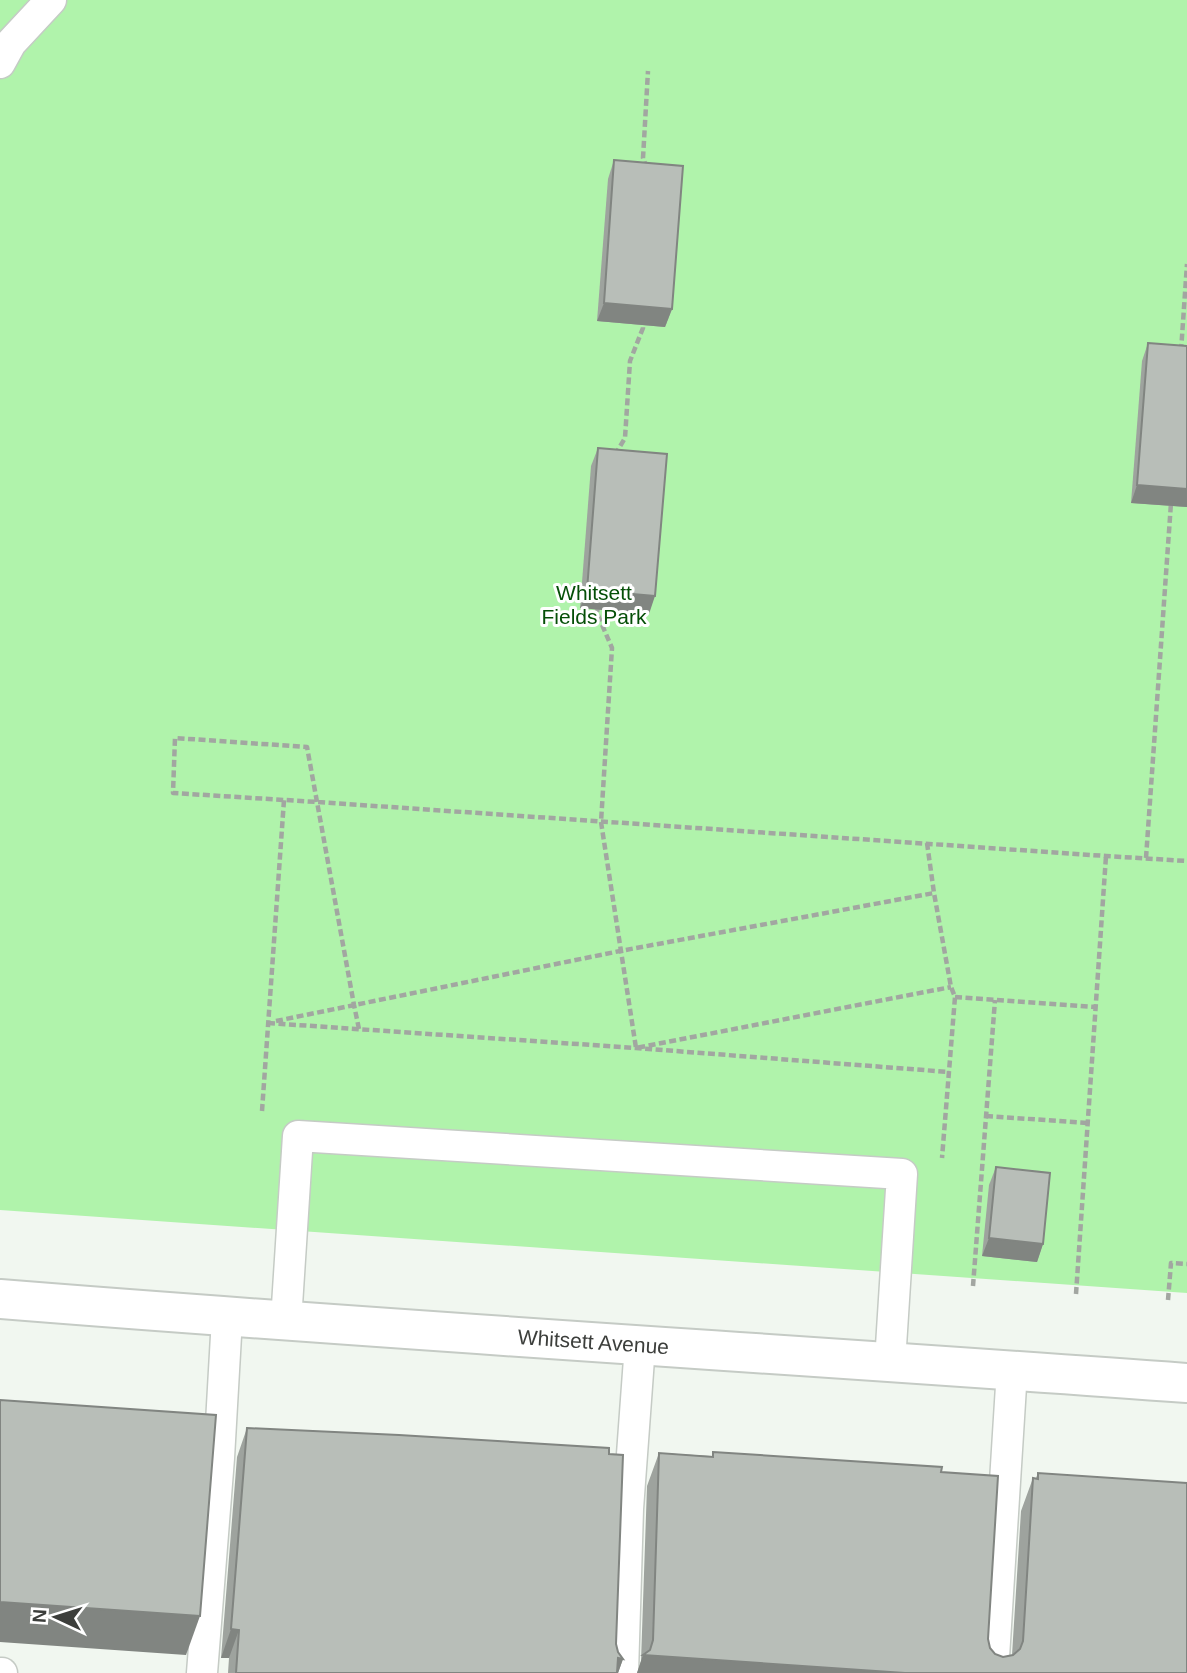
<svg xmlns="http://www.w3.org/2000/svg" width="1187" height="1673" viewBox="0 0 1187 1673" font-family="Helvetica,sans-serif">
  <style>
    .green { fill: #b0f3ab }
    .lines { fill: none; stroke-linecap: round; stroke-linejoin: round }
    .lane-casing { stroke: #c5cbc5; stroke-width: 33 }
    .secondary-casing { stroke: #c5cbc5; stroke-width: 42 }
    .path { stroke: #a2a6a1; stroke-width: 4.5; stroke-dasharray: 7 3.5; stroke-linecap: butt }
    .lane { stroke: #fff; stroke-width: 30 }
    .secondary { stroke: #fff; stroke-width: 38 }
    .wall { fill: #9ea39e }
    .shaded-wall { fill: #818581 }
    .building { fill: #b8beb8; stroke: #818581; stroke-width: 2 }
    .labels { text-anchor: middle; stroke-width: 6; stroke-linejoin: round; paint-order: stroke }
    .park-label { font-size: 21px; fill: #054f07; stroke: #fff }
    .street-label { font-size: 21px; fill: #3c3e3b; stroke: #fff }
  </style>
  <rect width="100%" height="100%" fill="#f1f7f0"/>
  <polygon class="green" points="0,0 1187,0 1187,1293 0,1210"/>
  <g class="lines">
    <defs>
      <g id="lane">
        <polyline points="0,63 11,43 51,0"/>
        <polyline points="286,1321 298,1136 902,1174 890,1362"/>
        <polyline points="0,1673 2,1673"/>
        <polyline points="202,1673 219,1458 227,1318"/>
        <polyline points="623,1673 628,1509 640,1345"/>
        <polyline points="993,1673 1012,1370"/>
      </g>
      <g id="secondary">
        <path id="s1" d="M 0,1299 C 395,1331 791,1354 1187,1383"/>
      </g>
    </defs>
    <use href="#lane" class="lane-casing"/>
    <use href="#secondary" class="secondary-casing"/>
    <g class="path">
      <polyline points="647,168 643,158 648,71"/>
      <polyline points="1181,351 1187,264"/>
      <polyline points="615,455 625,438 630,361 643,328 643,322"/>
      <polyline points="598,605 597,613 612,648 601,822 636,1048 951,987"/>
      <polyline points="927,843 934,893 951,987 955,997 942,1158"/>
      <polyline points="1146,858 1171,503"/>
      <polyline points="955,997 1096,1007"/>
      <polyline points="276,1021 620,951 934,893"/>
      <polyline points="268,1023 636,1048 949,1072"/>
      <polyline points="359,1029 354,1005 307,747 175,738 173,793 317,802 1106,856 1187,861"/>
      <polyline points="262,1111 284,800"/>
      <polyline points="986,1116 1088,1123"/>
      <polyline points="973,1286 995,1000"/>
      <polyline points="1076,1294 1106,856"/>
      <polyline points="1168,1300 1171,1263 1187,1264"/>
    </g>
    <use href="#lane" class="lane"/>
    <use href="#secondary" class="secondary"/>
  </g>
  <g class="wall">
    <polygon points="614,160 672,309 665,327 597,321 608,179"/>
    <polygon points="1148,343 1187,507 1131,503 1142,361"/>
    <polygon points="598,448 649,614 580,608 591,466"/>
    <polygon points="996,1167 1043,1244 1037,1262 982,1256 989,1185"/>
    <polygon points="247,1428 609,1454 616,1644 618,1652 623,1659 618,1673 228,1673 229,1658 221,1658 237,1457"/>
    <polygon points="713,1452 941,1472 990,1648 995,1654 1003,1657 1012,1655 1021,1511 1033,1478 1036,1478 1038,1473 1187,1673 637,1673 641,1661 647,1486 659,1453 712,1456"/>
  </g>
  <g class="shaded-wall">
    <polygon points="604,303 672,309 665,327 597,321"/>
    <polygon points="1137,485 1187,489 1187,507 1131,503"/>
    <polygon points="587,590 655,596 649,614 580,608"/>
    <polygon points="989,1238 1043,1244 1037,1262 982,1256"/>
    <polygon points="0,1602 200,1616 186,1655 0,1642"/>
    <polygon points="231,1629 239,1630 229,1658 221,1658"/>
    <polygon points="643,1655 905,1673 637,1673"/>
    <polygon points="618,1658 623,1659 618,1673 613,1673"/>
  </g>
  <g class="building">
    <polygon points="614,160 683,166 672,309 604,303"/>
    <polygon points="1148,343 1187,346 1187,489 1137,485"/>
    <polygon points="598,448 667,454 655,596 587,590"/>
    <polygon points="996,1167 1050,1173 1043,1244 989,1238"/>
    <polygon points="0,1400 216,1415 200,1616 0,1602"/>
    <polygon points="247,1428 399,1435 609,1448 609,1454 623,1455 616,1644 618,1652 623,1659 618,1658 617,1673 236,1673 239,1630 231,1629"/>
    <polygon points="713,1452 942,1467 941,1472 998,1476 988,1639 990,1648 995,1654 1003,1657 1013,1655 1020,1649 1023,1641 1033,1478 1038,1479 1038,1473 1187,1483 1187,1673 905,1673 643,1655 650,1650 653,1640 659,1453 713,1457"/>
  </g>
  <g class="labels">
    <g class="park-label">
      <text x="594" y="600">Whitsett<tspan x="594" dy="24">Fields Park</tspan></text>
    </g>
    <g class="street-label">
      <text dy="7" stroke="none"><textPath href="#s1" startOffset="595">Whitsett Avenue</textPath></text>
    </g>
  </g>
  <g transform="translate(56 1617) rotate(274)" stroke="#ffffff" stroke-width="5" paint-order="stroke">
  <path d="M0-5L12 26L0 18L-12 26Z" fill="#3c3e3b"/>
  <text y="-10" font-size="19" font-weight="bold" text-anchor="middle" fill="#3c3e3b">N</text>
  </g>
</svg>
